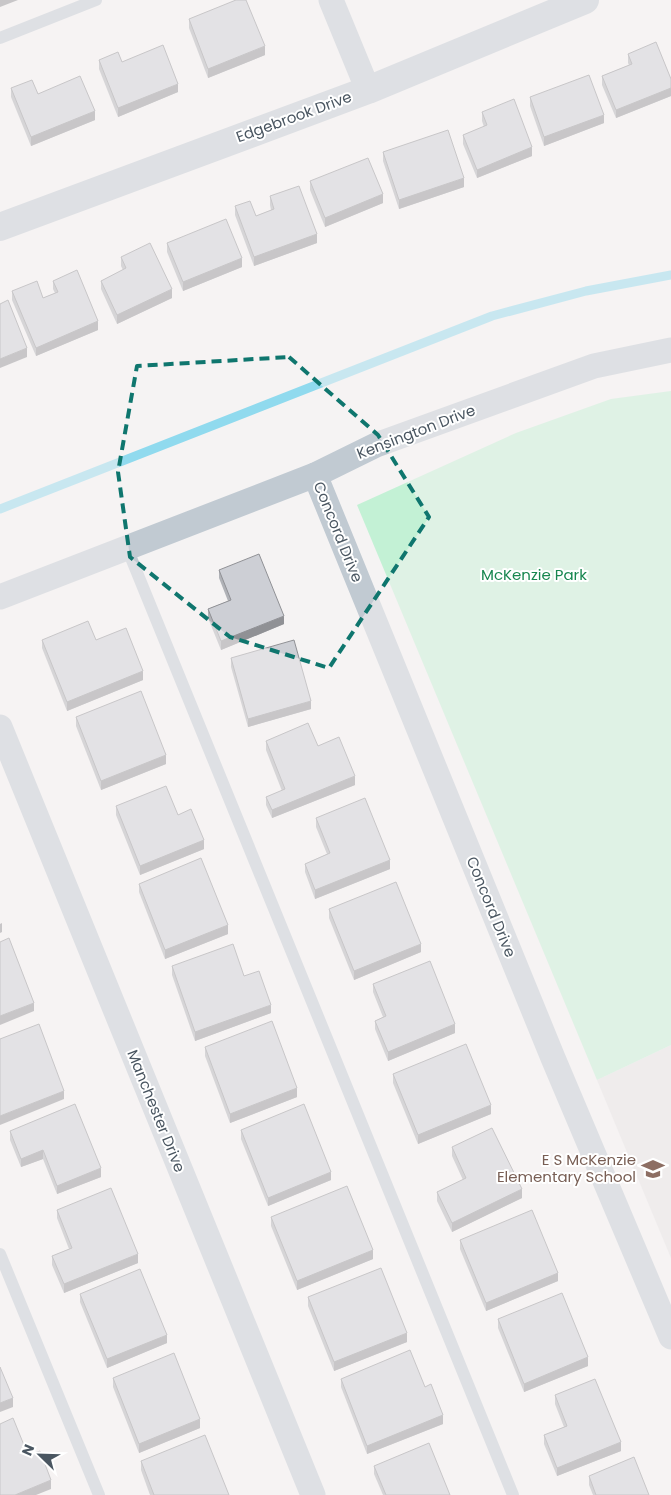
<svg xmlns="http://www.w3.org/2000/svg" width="671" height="1495" viewBox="0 0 671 1495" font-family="Poppins,sans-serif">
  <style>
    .education { fill: #e6e4e5 }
    .green { fill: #c3f1d5 }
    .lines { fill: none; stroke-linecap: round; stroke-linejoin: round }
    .stream { stroke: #90daee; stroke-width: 9 }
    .service { stroke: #c1cad2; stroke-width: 12 }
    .minor { stroke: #c1cad2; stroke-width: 25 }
    .tertiary { stroke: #c1cad2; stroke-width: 28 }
    .wall { fill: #b0b2b7 }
    .shaded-wall { fill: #909195 }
    .building { fill: #cdcfd5; stroke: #909195 }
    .marked { fill: none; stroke: #0f766e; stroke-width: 4; stroke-dasharray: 10 6; stroke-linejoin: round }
    .labels { text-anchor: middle; stroke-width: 4; stroke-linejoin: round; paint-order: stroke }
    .street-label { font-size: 15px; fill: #4a5661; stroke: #fff }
    .park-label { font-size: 15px; fill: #17864f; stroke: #fff }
    .education-label { font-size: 15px; fill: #785e54; stroke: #fff; text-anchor: end }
  </style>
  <rect width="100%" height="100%" fill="#f5f3f3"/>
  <polygon class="education" points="671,1045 671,1258 597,1080"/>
  <polygon class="green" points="671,391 671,1045 597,1080 357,505 516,433 611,399"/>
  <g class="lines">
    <polyline class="stream" points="0,509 492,316 586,291 671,275"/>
    <g class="service">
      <polyline points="0,38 96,0"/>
      <polyline points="127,548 513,1495"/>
      <polyline points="0,1254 99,1495"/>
    </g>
    <g class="minor">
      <polyline points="331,0 368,90"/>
      <polyline points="315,475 553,1058 671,1337"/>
      <polyline points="0,597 315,475 376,445 594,366 671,350"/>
      <polyline points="0,727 313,1495"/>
    </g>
    <polyline class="tertiary" points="0,227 368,90 585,0"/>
  </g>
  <g class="wall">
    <polygon points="189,19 265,55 208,78 189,28"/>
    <polygon points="628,54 671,79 671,96 616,118 602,85 602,76 629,65 628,63"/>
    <polygon points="99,60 122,62 178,92 118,117 99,69"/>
    <polygon points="11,88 38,94 95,120 31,146 11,97"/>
    <polygon points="530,97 604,123 544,146 530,106"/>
    <polygon points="482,112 532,156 477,178 463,144 463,135 484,127 482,121"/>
    <polygon points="383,152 464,187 399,209 383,161"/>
    <polygon points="310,181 383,203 325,227 310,190"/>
    <polygon points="270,196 317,243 254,266 235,215 235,206 256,216 271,210 270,205"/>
    <polygon points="167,243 242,267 183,291 167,252"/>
    <polygon points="121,257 172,298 117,324 101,289 101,281 123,270 121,266"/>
    <polygon points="53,281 98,330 36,356 12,300 12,291 43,298 55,293 53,289"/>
    <polygon points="219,570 284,624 221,650 208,618 208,609 228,601 219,578"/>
    <polygon points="42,640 96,640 143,680 67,711 42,648"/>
    <polygon points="231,658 311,709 248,727 231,667"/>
    <polygon points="76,717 166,764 101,790 76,726"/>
    <polygon points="266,741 318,746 355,785 272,818 266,805 266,797 282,791 266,750"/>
    <polygon points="116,806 178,815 204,849 140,875 116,815"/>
    <polygon points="316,818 390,869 315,899 305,872 305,864 327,854 316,827"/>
    <polygon points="139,884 228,934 165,959 139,892"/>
    <polygon points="329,909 421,952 354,980 329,918"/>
    <polygon points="172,966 244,976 271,1013 195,1041 172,975"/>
    <polygon points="373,984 455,1033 388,1061 375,1029 375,1021 383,1017 373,992"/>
    <polygon points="205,1047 297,1097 230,1123 205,1056"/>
    <polygon points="393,1074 491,1114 418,1144 393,1083"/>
    <polygon points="241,1130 331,1180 268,1206 241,1139"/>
    <polygon points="10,1131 101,1177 57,1194 43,1159 21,1167 10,1140"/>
    <polygon points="452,1147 522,1198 452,1232 437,1201 437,1192 463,1180 452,1156"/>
    <polygon points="57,1210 138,1263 64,1293 52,1265 52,1256 69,1249 57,1218"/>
    <polygon points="271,1217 373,1259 297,1290 271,1226"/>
    <polygon points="460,1240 558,1281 486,1311 460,1249"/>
    <polygon points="80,1294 167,1343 107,1368 80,1302"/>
    <polygon points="308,1297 407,1342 334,1371 308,1306"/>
    <polygon points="498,1319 588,1366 524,1392 498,1328"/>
    <polygon points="113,1378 200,1428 139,1453 113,1387"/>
    <polygon points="341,1379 425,1387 443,1424 367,1454 341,1387"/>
    <polygon points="555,1395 621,1451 557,1476 544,1444 544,1435 564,1427 555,1404"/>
    <polygon points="141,1461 229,1495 150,1495 141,1470"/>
    <polygon points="374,1466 450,1495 383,1495 374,1474"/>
    <polygon points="589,1476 649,1495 593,1495 589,1485"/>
  </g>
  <g class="shaded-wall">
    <polygon points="0,0 18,0 0,7"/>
    <polygon points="265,46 265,55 208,78 208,69"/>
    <polygon points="178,84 178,92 118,117 118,108"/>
    <polygon points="671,88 671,96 616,118 616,110"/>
    <polygon points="95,111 95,120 31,146 31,137"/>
    <polygon points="604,115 604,123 544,146 544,137"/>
    <polygon points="532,147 532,156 477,178 477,170"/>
    <polygon points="464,178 464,187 399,209 399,200"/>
    <polygon points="383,194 383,203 325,227 325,218"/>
    <polygon points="317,234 317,243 254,266 254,257"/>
    <polygon points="242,258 242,267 183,291 183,282"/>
    <polygon points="172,289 172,298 117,324 117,315"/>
    <polygon points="98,321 98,330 36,356 36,348"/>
    <polygon points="27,348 27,357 0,368 0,359"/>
    <polygon points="284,616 284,624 221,650 221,641"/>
    <polygon points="143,671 143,680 67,711 67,702"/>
    <polygon points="311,701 311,709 248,727 248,719"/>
    <polygon points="166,755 166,764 101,790 101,781"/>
    <polygon points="355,776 355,785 272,818 272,810"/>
    <polygon points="204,840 204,849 140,875 140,866"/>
    <polygon points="390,860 390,869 315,899 315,890"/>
    <polygon points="2,923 2,932 0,933 0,924"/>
    <polygon points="228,925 228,934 165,959 165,950"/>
    <polygon points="421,944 421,952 354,980 354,971"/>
    <polygon points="34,1003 34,1011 0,1025 0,1016"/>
    <polygon points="271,1005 271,1013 195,1041 195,1032"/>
    <polygon points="455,1024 455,1033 388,1061 388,1052"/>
    <polygon points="297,1088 297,1097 230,1123 230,1114"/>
    <polygon points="64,1091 64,1099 0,1125 0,1116"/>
    <polygon points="491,1105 491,1114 418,1144 418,1135"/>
    <polygon points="43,1150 43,1159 21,1167 21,1159"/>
    <polygon points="101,1168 101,1177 57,1194 57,1186"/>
    <polygon points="331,1172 331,1180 268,1206 268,1198"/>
    <polygon points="522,1189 522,1198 452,1232 452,1223"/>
    <polygon points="373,1250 373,1259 297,1290 297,1281"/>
    <polygon points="138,1254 138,1263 64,1293 64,1284"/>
    <polygon points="558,1273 558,1281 486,1311 486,1303"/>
    <polygon points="407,1333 407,1342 334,1371 334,1362"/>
    <polygon points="167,1335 167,1343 107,1368 107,1359"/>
    <polygon points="588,1357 588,1366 524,1392 524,1384"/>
    <polygon points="13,1398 13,1407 0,1412 0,1403"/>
    <polygon points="443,1415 443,1424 367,1454 367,1446"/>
    <polygon points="200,1419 200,1428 139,1453 139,1444"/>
    <polygon points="621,1442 621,1451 557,1476 557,1468"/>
    <polygon points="51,1480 51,1489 36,1495 15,1495"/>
  </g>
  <g class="building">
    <polygon points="236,0 246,0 265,46 208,69 189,19"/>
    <polygon points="656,42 671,79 671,88 616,110 602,76 632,64 628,54"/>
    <polygon points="163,45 178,84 118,108 99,60 118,52 122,62"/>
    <polygon points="589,75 604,115 544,137 530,97"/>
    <polygon points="80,76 95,111 31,137 11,88 32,80 38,94"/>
    <polygon points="514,99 532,147 477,170 463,135 487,125 482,112"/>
    <polygon points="448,130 464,178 399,200 383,152"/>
    <polygon points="368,158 383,194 325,218 310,181"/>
    <polygon points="299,186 317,234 254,257 235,206 250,201 256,216 274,209 270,196"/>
    <polygon points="226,219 242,258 183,282 167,243"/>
    <polygon points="150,243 172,289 117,315 101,281 126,268 121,257"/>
    <polygon points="77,270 98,321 36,348 12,291 37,281 43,298 58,292 53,281"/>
    <polygon points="8,300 27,348 0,359 0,304"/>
    <polygon points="259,554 284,616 221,641 208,609 231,600 219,570"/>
    <polygon points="88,621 96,640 126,628 143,671 67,702 42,640"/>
    <polygon points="294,640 311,701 248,719 231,658"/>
    <polygon points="141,691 166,755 101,781 76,717"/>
    <polygon points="308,723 318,746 339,737 355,776 272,810 266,797 285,789 266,741"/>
    <polygon points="166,786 178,815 191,809 204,840 140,866 116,806"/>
    <polygon points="365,798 390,860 315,890 305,864 330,853 316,818"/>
    <polygon points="201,858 228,925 165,950 139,884"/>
    <polygon points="396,882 421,944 354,971 329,909"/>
    <polygon points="9,938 34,1003 0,1016 0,942"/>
    <polygon points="233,944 244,976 259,971 271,1005 195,1032 172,966"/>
    <polygon points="430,961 455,1024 388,1052 375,1021 386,1016 373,984"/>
    <polygon points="272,1021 297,1088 230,1114 205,1047"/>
    <polygon points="39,1024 64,1091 0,1116 0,1039"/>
    <polygon points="466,1044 491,1105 418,1135 393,1074"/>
    <polygon points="75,1104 101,1168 57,1186 43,1150 21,1159 10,1131"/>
    <polygon points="304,1104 331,1172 268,1198 241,1130"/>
    <polygon points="492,1128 522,1189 452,1223 437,1192 466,1178 452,1147"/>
    <polygon points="347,1186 373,1250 297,1281 271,1217"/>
    <polygon points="111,1188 138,1254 64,1284 52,1256 72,1248 57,1210"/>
    <polygon points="532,1210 558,1273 486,1303 460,1240"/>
    <polygon points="381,1268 407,1333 334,1362 308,1297"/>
    <polygon points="140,1269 167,1335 107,1359 80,1294"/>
    <polygon points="562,1293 588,1357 524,1384 498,1319"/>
    <polygon points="410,1350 425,1387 431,1384 443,1415 367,1446 341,1379"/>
    <polygon points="174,1353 200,1419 139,1444 113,1378"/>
    <polygon points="0,1367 13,1398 0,1403"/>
    <polygon points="595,1379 621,1442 557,1468 544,1435 567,1426 555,1395"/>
    <polygon points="13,1418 28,1455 40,1451 51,1480 15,1495 0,1495 0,1424"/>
    <polygon points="205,1435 229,1495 154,1495 141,1461"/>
    <polygon points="429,1443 450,1495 386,1495 374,1466"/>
    <polygon points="634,1457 649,1495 596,1495 589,1476"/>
  </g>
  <path d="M0 0H671V1495H0ZM 289,357 L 378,435 L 429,517 L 329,668 L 230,637 L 130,557 L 118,472 L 137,366 Z" fill="#f5f3f3" fill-opacity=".55" fill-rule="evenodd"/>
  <path class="marked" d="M 289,357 L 378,435 L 429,517 L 329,668 L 230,637 L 130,557 L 118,472 L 137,366 Z"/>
  <defs>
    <symbol id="school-bare" viewBox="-9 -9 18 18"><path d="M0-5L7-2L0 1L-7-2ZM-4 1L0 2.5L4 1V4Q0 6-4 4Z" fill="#8d6e63" stroke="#fff" stroke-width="2.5" paint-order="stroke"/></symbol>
  </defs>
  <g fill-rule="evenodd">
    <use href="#school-bare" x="637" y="1153" width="32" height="32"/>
  </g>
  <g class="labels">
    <g class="street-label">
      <text transform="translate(294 117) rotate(-20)" y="5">Edgebrook Drive</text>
      <text transform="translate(416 432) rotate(-21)" y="5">Kensington Drive</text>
      <text transform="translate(338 532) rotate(68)" y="5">Concord Drive</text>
      <text transform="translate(491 907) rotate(68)" y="5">Concord Drive</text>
      <text transform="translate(156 1111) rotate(68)" y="5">Manchester Drive</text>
    </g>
    <g class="park-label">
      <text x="534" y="580">McKenzie Park</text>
    </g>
    <g class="education-label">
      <text x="636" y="1165">E S McKenzie<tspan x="636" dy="17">Elementary School</tspan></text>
    </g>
  </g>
  <g transform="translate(40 1455) rotate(293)" stroke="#ffffff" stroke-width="4" paint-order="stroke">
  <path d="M0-4L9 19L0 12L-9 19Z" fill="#4a5661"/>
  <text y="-8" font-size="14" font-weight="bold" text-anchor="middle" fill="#4a5661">N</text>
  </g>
</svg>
